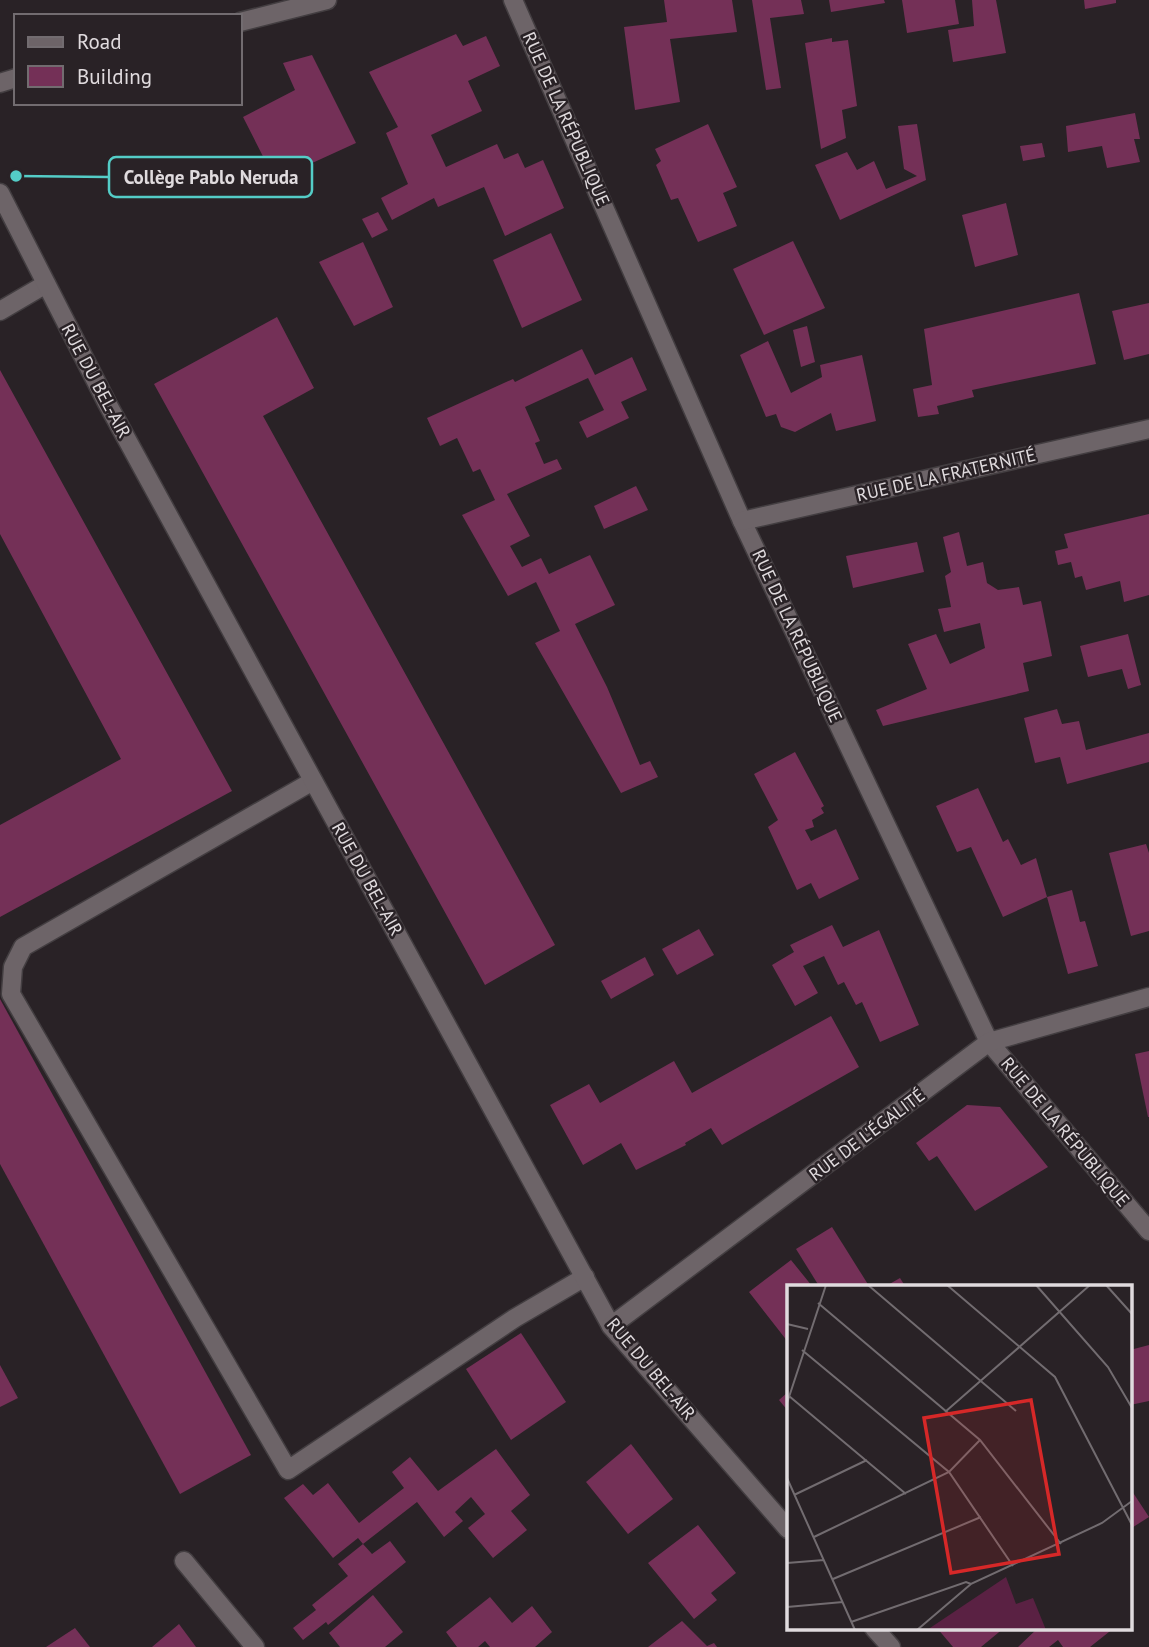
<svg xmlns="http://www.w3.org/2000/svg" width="1149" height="1647" viewBox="0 0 1149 1647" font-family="'PT Sans',sans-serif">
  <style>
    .building { fill: #743057 }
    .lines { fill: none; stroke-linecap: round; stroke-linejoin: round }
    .service-casing { stroke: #433e41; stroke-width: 21 }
    .minor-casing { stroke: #433e41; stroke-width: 21 }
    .tertiary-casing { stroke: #433e41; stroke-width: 21 }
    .service { stroke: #6d6468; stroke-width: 18 }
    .minor { stroke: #6d6468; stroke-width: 18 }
    .tertiary { stroke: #6d6468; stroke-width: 18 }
    .labels { text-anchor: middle; stroke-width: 5; stroke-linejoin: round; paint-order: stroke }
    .street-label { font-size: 18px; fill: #e0dbde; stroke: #292226 }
    .inset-road { fill: none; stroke: #726c70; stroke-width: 2 }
    .view { fill: #d62828; fill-opacity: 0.15; stroke: #d62828; stroke-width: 3.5 }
    .inset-edge { fill: none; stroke: #e0dbde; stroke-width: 3.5 }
    .leader { fill: none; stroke: #54cdc7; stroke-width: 2.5 }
    .callout-dot { fill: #54cdc7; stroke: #292226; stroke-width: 2.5 }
    .callout { fill: #292226; stroke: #54cdc7; stroke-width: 2.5 }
    .callout-label { font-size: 19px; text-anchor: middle; font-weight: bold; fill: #e0dbde }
  </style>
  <rect width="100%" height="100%" fill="#292226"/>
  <g class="building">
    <polygon points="664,0 732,0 737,32 670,39 680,102 635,110 624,27 667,22"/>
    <polygon points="752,0 801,0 804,14 770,18 781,88 766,90"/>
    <polygon points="829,0 884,0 885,3 831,12"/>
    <polygon points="902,0 955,0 959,24 907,33"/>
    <polygon points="972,0 996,0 1006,53 953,62 948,30 974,26"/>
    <polygon points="1084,0 1116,0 1116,3 1085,9"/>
    <polygon points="456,34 463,46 486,36 500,66 468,81 482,111 431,135 446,167 497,144 504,159 518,153 525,168 543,160 564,208 505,236 484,187 438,207 434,198 392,220 381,198 408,184 386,133 398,127 369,72"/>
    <polygon points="832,38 832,42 848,40 857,106 842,110 846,138 821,149 805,43"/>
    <polygon points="312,55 356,143 275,180 243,117 295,90 283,63"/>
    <polygon points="1135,113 1140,139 1134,139 1140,162 1107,168 1102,146 1068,152 1066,126"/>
    <polygon points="708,124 737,187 723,193 737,226 698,242 678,198 671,200 656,165 661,161 655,149"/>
    <polygon points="917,124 926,180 840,220 815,165 847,152 857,170 874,161 886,189 917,176 904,169 898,126"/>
    <polygon points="1042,143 1045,157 1023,161 1020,146"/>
    <polygon points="1006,203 1018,255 975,267 962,215"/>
    <polygon points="378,212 388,230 372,238 362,219"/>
    <polygon points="551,233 582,300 522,328 493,260"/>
    <polygon points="793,241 825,308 764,335 733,269"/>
    <polygon points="363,242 393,307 354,326 319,262"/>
    <polygon points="1079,293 1096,364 972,390 974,397 937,406 939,414 918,417 913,389 932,385 924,329"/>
    <polygon points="1149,303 1149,354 1124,360 1112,311"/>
    <polygon points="277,317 314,388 263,416 555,945 485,985 154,384"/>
    <polygon points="807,326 815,362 801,367 793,330"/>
    <polygon points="768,341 791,393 822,377 820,365 862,355 876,421 836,431 831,413 795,432 781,427 776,414 766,417 740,355"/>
    <polygon points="582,349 595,375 632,357 647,390 621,402 629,418 587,438 579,422 604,410 588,378 525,407 540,441 535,443 544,464 557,459 562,469 507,494 530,536 510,546 522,567 541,558 549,574 590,555 615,605 575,624 607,687 640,765 650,761 658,777 621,793 535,643 560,631 536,582 508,596 462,515 495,500 480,469 473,472 457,438 440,446 427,418 513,379 515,382"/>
    <polygon points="0,370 232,791 0,917 0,825 121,759 0,534"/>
    <polygon points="636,486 648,510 604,529 594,506"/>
    <polygon points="1149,514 1149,595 1124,602 1120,581 1086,590 1082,576 1075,578 1071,562 1058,565 1055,551 1068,548 1064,534"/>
    <polygon points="959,532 967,566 983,562 987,583 998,590 1019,587 1023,605 1041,601 1052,656 1023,663 1029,691 883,726 876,710 927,689 908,644 936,634 950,664 985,648 980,623 944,632 938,609 951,607 945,576 951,572 943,537"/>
    <polygon points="917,542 924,572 853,588 846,556"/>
    <polygon points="1128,634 1141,685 1128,689 1122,669 1088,677 1080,646"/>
    <polygon points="1057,709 1062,724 1079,721 1086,750 1149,733 1149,762 1067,784 1060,757 1035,763 1024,718"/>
    <polygon points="795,752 824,806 821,808 824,813 812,820 814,827 805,830 811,841 836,829 859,879 819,899 811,883 797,890 768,827 778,820 754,774"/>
    <polygon points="978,788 1003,842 1008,839 1021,865 1036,858 1047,897 1003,917 971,847 957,852 936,806"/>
    <polygon points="1146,844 1149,853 1149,931 1131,936 1109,853"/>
    <polygon points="1072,890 1080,922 1085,921 1098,966 1068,974 1047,897"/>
    <polygon points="832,925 843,947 879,930 919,1025 880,1042 862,1002 856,1005 844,982 838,985 824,956 803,966 818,993 795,1006 772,965 794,952 790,945"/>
    <polygon points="699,929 714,955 677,975 662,949"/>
    <polygon points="645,957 654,975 611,999 601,981"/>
    <polygon points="0,999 251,1455 180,1494 0,1164"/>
    <polygon points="831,1016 859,1067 722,1145 711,1128 685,1143 686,1145 636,1170 621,1143 583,1165 550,1105 589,1084 600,1103 674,1061 692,1093"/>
    <polygon points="1149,1051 1149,1117 1148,1117 1135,1054"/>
    <polygon points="967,1105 1000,1107 1048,1167 975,1211 937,1156 929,1161 916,1143"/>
    <polygon points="832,1227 869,1286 819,1286 796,1249"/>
    <polygon points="791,1260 812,1286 788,1287 788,1342 749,1292"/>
    <polygon points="900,1278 905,1286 886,1286"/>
    <polygon points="521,1333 566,1402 511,1440 466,1369"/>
    <polygon points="1149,1345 1149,1401 1130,1405 1130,1350"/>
    <polygon points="0,1365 18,1398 0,1407"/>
    <polygon points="788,1392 788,1411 779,1400"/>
    <polygon points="631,1444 673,1499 628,1534 586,1482"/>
    <polygon points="496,1449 530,1495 511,1511 527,1530 493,1558 468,1528 485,1514 471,1497 455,1512 463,1521 444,1537 417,1502 363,1544 358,1538 333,1558 284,1498 303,1484 313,1495 328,1483 359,1523 404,1488 392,1472 410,1457 438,1491"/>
    <polygon points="1130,1488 1149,1517 1130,1529"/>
    <polygon points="698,1525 736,1573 711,1593 717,1600 694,1619 648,1563"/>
    <polygon points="390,1541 406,1562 328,1625 326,1622 303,1640 293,1628 316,1610 312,1605 348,1576 338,1564 363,1544 372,1554"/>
    <polygon points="373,1595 403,1632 385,1647 340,1647 329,1633"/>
    <polygon points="490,1597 512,1623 532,1606 552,1632 535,1647 490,1647 485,1641 478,1647 457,1647 446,1632"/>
    <polygon points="682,1621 707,1646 714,1643 717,1647 648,1647"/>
    <polygon points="179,1624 196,1647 152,1647"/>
    <polygon points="75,1628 90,1647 46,1647"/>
    <polygon points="937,1628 1004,1628 981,1647 953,1647"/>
    <polygon points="1038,1628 1114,1628 1090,1647 1063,1647 1058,1640 1049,1647 1018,1647"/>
  </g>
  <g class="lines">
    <defs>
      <g id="service">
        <polyline points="0,311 46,284"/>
        <polyline points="313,781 23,947 13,967 11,994 288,1470 515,1318 585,1277"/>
      </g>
      <g id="minor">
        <polyline points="513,0 742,521 989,1042 1149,1231"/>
        <polyline points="0,193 107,403 611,1326 788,1529"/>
        <polyline points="742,521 1149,429"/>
        <polyline points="611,1326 989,1042 1149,997"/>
        <polyline points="184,1561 255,1647"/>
        <polyline points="874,1628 891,1647"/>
      </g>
      <g id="tertiary">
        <polyline points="240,22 327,0"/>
        <polyline points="0,83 16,78"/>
      </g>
    </defs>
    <use href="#service" class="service-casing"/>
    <use href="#minor" class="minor-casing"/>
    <use href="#tertiary" class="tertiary-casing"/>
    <use href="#service" class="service"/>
    <use href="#minor" class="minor"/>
    <use href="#tertiary" class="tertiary"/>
  </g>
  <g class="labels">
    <g class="street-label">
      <text transform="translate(566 119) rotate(66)" y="6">RUE DE LA RÉPUBLIQUE</text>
      <text transform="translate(96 381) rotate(62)" y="6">RUE DU BEL-AIR</text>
      <text transform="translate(946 475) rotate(-13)" y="6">RUE DE LA FRATERNITÉ</text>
      <text transform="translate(797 636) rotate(65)" y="6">RUE DE LA RÉPUBLIQUE</text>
      <text transform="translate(367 879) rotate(61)" y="6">RUE DU BEL-AIR</text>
      <text transform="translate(1065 1132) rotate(50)" y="6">RUE DE LA RÉPUBLIQUE</text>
      <text transform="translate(867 1135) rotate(-37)" y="6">RUE DE L'ÉGALITÉ</text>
      <text transform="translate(651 1369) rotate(50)" y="6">RUE DU BEL-AIR</text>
    </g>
  </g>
  <g transform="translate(787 1285)">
    <rect width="345" height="345" fill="#292226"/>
    <path d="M 219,292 L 229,319 L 246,313 L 259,345 L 140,345 Z" fill="#5a2143"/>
    <path class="inset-road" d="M 81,0 L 229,126M 160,0 L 268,92 L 345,240M 249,0 L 321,82 L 345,123M 319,0 L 345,29M 31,18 L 193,155 L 274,259M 0,39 L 21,44M 15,65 L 162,187 L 226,281M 2,111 L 119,209M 0,118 L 39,0M 158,127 L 303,0M 0,193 L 68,345M 7,210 L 80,175M 27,252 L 162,187 L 193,155M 0,278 L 37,275M 46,294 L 194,232M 0,322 L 56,317M 64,337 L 179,297 L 184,299 L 315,238 L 345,216M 130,345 L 184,299"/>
    <path class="view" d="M 244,115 L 272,269 L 164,288 L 137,133 Z"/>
    <rect width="345" height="345" class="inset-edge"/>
  </g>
  <path class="leader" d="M16 176L109 177"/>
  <circle class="callout-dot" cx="16" cy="176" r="7"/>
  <rect class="callout" x="109" y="157" width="203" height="40" rx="7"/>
  <g class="callout-label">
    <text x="211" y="184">Collège Pablo Neruda</text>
  </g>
  <rect x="14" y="14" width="228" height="91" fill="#292226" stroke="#726c70" stroke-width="2"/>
  <rect x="28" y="37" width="35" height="10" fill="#6d6468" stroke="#726c70" stroke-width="2"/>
  <text x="77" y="49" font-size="21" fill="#e0dbde">Road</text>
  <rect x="28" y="66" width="35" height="21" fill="#743057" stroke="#726c70" stroke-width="2"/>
  <text x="77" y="84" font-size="21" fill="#e0dbde">Building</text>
</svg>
